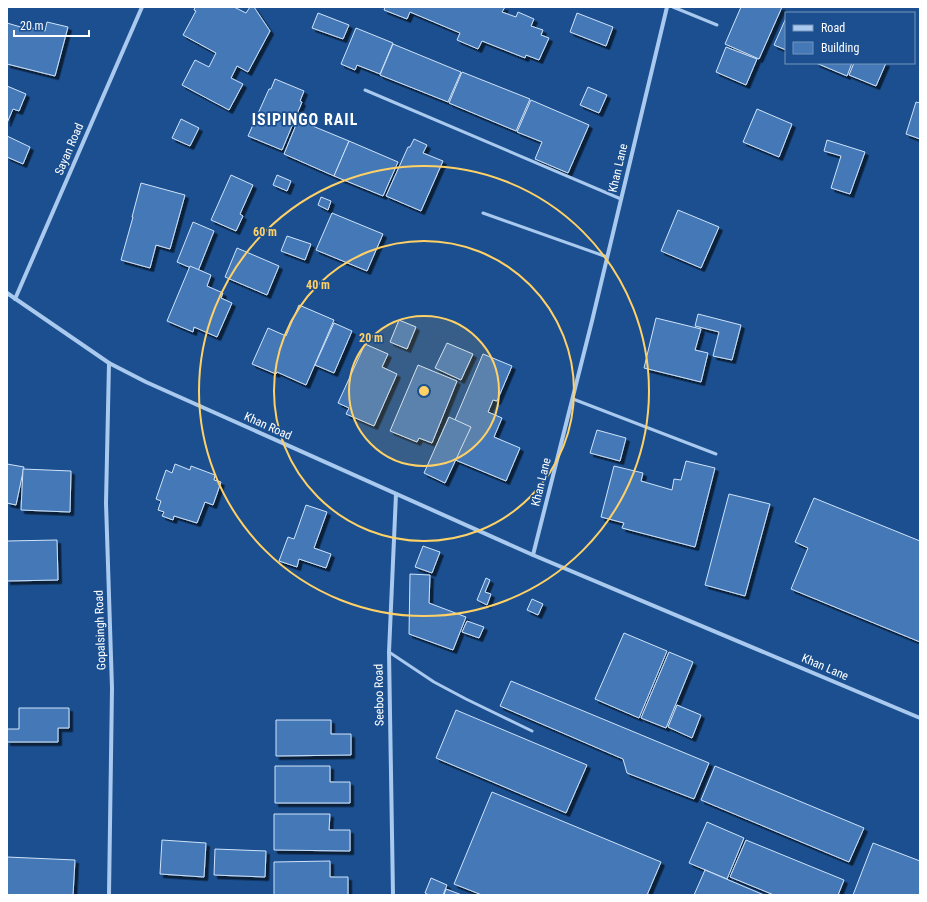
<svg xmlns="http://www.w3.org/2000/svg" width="927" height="902" viewBox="0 0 927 902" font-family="'Roboto Condensed',sans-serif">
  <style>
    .building { fill: #4478b7; stroke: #cfe3fa; filter: url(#shadow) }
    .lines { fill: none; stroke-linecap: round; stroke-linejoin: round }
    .service { stroke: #a9c9ee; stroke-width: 3 }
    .minor { stroke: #a9c9ee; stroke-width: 4 }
    .ring { fill: none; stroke: #ffd166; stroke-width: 2 }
    .labels { text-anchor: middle; stroke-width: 3.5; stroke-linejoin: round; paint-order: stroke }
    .street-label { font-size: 12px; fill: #fff; stroke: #1b4f8f }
    .district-label { font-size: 16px; font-weight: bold; letter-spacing: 1px; fill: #fff; stroke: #1b4f8f }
    .centre { fill: #ffd166; stroke: #1b4f8f; stroke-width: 2 }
    .ring-label { font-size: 12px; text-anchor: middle; font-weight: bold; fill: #ffd166; stroke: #1b4f8f; stroke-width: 3.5; stroke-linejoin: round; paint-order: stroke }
  </style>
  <defs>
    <filter id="shadow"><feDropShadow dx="3.5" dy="3.5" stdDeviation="0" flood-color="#0009"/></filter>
  </defs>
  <rect width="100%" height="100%" fill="#1b4f8f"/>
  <g class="building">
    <polygon points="195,7 234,7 246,13 250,7 254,7 270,31 248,72 237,66 231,78 243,84 229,110 182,85 195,60 209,67 216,53 183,35 196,11 194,10"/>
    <polygon points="385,7 505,7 502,12 516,17 518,12 534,19 531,26 543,30 541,35 549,38 539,60 526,55 525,58 482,41 478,49 457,40 460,33 410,12 407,19 384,10"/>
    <polygon points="741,7 782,7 759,59 725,44"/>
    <polygon points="318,13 349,25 343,39 312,28"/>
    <polygon points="577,13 613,27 606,46 570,32"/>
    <polygon points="786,18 786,50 774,45"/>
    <polygon points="47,22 68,27 55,76 7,64 7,23 24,28 24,26 45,31"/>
    <polygon points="356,28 393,43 380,74 357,65 355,70 341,64"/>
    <polygon points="393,44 461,72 448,102 380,75"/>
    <polygon points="726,47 757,59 746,85 716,72"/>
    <polygon points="816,63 852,63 847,76"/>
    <polygon points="854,63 886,63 876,86 849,75"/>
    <polygon points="462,72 530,99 516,131 449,103"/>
    <polygon points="275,79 304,91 300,101 302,102 282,150 248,136 269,89 271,89"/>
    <polygon points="7,86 26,94 19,111 13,109 7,123"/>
    <polygon points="588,87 607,95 599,113 580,105"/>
    <polygon points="531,100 589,125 568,173 535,159 542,142 517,132"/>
    <polygon points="916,102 920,103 920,139 906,134"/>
    <polygon points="757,109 792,124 779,157 743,142"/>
    <polygon points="181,119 199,128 190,146 172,138"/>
    <polygon points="298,120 349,141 334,176 284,154"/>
    <polygon points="7,136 30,147 23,164 7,157"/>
    <polygon points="414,139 427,145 423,153 443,161 421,211 386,196 408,147 410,147"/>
    <polygon points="827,140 865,152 850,194 831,188 841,156 824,151"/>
    <polygon points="349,141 398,162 383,196 334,176"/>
    <polygon points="231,175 253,185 240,214 243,216 236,231 211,220"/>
    <polygon points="277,175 291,181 287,191 273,185"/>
    <polygon points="141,183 185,195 170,249 156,245 150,268 121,260 133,217 132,217"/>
    <polygon points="321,197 331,201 328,210 318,205"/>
    <polygon points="678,210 719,227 701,268 661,251"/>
    <polygon points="332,213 383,234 367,271 316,250"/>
    <polygon points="193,222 214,231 198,271 177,262"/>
    <polygon points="287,236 311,244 305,260 281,251"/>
    <polygon points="237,248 279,266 267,295 225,277"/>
    <polygon points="190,266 211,275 207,286 223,293 221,298 232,303 217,337 194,327 193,332 167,321"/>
    <polygon points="299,305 334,320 306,385 277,372 276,374 252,364 268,328 286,336"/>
    <polygon points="698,314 741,325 732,360 713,356 719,332 695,326"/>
    <polygon points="656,318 701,329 695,350 708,353 701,382 644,368"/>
    <polygon points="399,320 416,327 407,349 390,342"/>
    <polygon points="334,323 352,331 334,373 315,365"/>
    <polygon points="447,343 473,354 461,380 435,368"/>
    <polygon points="365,344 388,354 382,367 397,374 374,426 346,414 349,408 338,403"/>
    <polygon points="483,354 512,366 497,401 493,400 488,412 502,418 494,437 520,448 506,481 453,459 455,453 443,448"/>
    <polygon points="418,365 457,381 432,443 419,438 417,442 390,431"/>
    <polygon points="449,417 471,427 445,483 424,473"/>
    <polygon points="597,430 626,438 620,461 590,453"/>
    <polygon points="686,461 715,468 695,547 622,528 624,523 601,517 614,466 643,473 641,481 672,490 674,479 681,480"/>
    <polygon points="7,464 24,467 16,505 7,503"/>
    <polygon points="175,464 190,470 191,466 215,475 214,480 221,482 213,505 205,502 197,523 174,516 173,520 162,516 164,512 158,510 161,501 156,499 166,470 172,473"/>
    <polygon points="23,469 71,471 70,512 21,510"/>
    <polygon points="729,494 770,504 745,596 705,585"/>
    <polygon points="814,498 920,541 920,642 791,589 808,548 795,542"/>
    <polygon points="306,505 327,512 314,548 331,554 326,568 299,559 297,567 279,561 288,537 294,539"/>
    <polygon points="57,540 58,580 7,581 7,541"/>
    <polygon points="423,546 440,552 432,573 415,567"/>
    <polygon points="410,574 430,575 429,603 466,617 453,650 409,634"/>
    <polygon points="486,578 490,580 485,592 491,594 487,605 477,600"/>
    <polygon points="532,599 543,604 538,615 527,610"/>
    <polygon points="467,621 484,627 479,638 462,632"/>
    <polygon points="624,633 667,651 639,718 595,699"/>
    <polygon points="669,652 693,662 666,728 641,718"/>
    <polygon points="511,681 709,763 694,799 627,773 623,759 500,706"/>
    <polygon points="677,705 701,715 692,738 668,727"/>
    <polygon points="19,708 69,708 69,728 58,728 58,742 7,742 7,729 19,729"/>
    <polygon points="456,710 587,765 566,813 436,758"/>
    <polygon points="276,720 331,720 331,734 351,734 351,755 276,756"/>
    <polygon points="275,766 330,766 330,782 350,782 350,803 275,803"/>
    <polygon points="715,766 864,828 849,862 701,800"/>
    <polygon points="492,792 661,862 647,895 482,895 454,884"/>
    <polygon points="274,814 330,814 329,830 350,830 350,851 274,850"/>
    <polygon points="707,822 744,838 727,879 689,863"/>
    <polygon points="162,840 206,843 204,877 160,874"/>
    <polygon points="746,840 844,880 838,895 774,895 730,877"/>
    <polygon points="873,843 920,861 920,895 853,895"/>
    <polygon points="215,849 266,851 265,877 214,875"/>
    <polygon points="7,857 75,860 73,895 7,895"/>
    <polygon points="330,861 330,877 348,877 348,895 274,895 274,862"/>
    <polygon points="705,870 764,895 694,895"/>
    <polygon points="431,878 447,885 443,895 429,895 425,893"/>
    <polygon points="446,889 462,895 444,895"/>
  </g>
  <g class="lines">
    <g class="service">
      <polyline points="673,7 717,25"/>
      <polyline points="365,90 621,199"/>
      <polyline points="483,213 607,257"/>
      <polyline points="573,399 716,454"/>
      <polyline points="389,652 434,682 466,699 532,731"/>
    </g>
    <g class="minor">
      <polyline points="7,293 109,363 146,382 533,555 920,718"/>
      <polyline points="15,299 142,7"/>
      <polyline points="109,363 106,503 112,688 109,895"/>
      <polyline points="533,555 592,321 667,7"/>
      <polyline points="393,895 389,652 396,494"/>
    </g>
  </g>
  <circle cx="424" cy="391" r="75" fill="#ffd166" fill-opacity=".12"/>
  <g class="ring">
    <circle cx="424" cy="391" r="75"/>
    <circle cx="424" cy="391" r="150"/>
    <circle cx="424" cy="391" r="225"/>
  </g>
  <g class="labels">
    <g class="street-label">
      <text transform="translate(69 149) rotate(-67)" y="4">Sayan Road</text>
      <text transform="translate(618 168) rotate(-77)" y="4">Khan Lane</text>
      <text transform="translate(268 426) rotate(24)" y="4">Khan Road</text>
      <text transform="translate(541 482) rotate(-76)" y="4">Khan Lane</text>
      <text transform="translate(100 630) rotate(-92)" y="4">Gopalsingh Road</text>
      <text transform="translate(825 667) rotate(23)" y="4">Khan Lane</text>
      <text transform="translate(379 695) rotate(-91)" y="4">Seeboo Road</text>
    </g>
    <g class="district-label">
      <text x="305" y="125">ISIPINGO RAIL</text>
    </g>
  </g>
  <circle cx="424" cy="391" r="6" class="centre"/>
  <g class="ring-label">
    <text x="265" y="236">60 m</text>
    <text x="318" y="289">40 m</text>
    <text x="371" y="342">20 m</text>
  </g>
  <rect width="927" height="902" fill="none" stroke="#ffffff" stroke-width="16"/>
  <rect x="785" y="12" width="130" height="52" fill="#1b4f8f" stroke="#7695bc"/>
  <rect x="793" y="25" width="20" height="6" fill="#a9c9ee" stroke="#7695bc"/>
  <text x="821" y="32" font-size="12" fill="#ffffff">Road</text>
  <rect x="793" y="42" width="20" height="12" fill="#4478b7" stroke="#7695bc"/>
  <text x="821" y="52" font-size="12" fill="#ffffff">Building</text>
  <path d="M14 30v6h75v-6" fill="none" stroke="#ffffff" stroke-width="2"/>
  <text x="20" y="30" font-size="12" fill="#ffffff" stroke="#1b4f8f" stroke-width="3" paint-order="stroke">20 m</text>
</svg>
